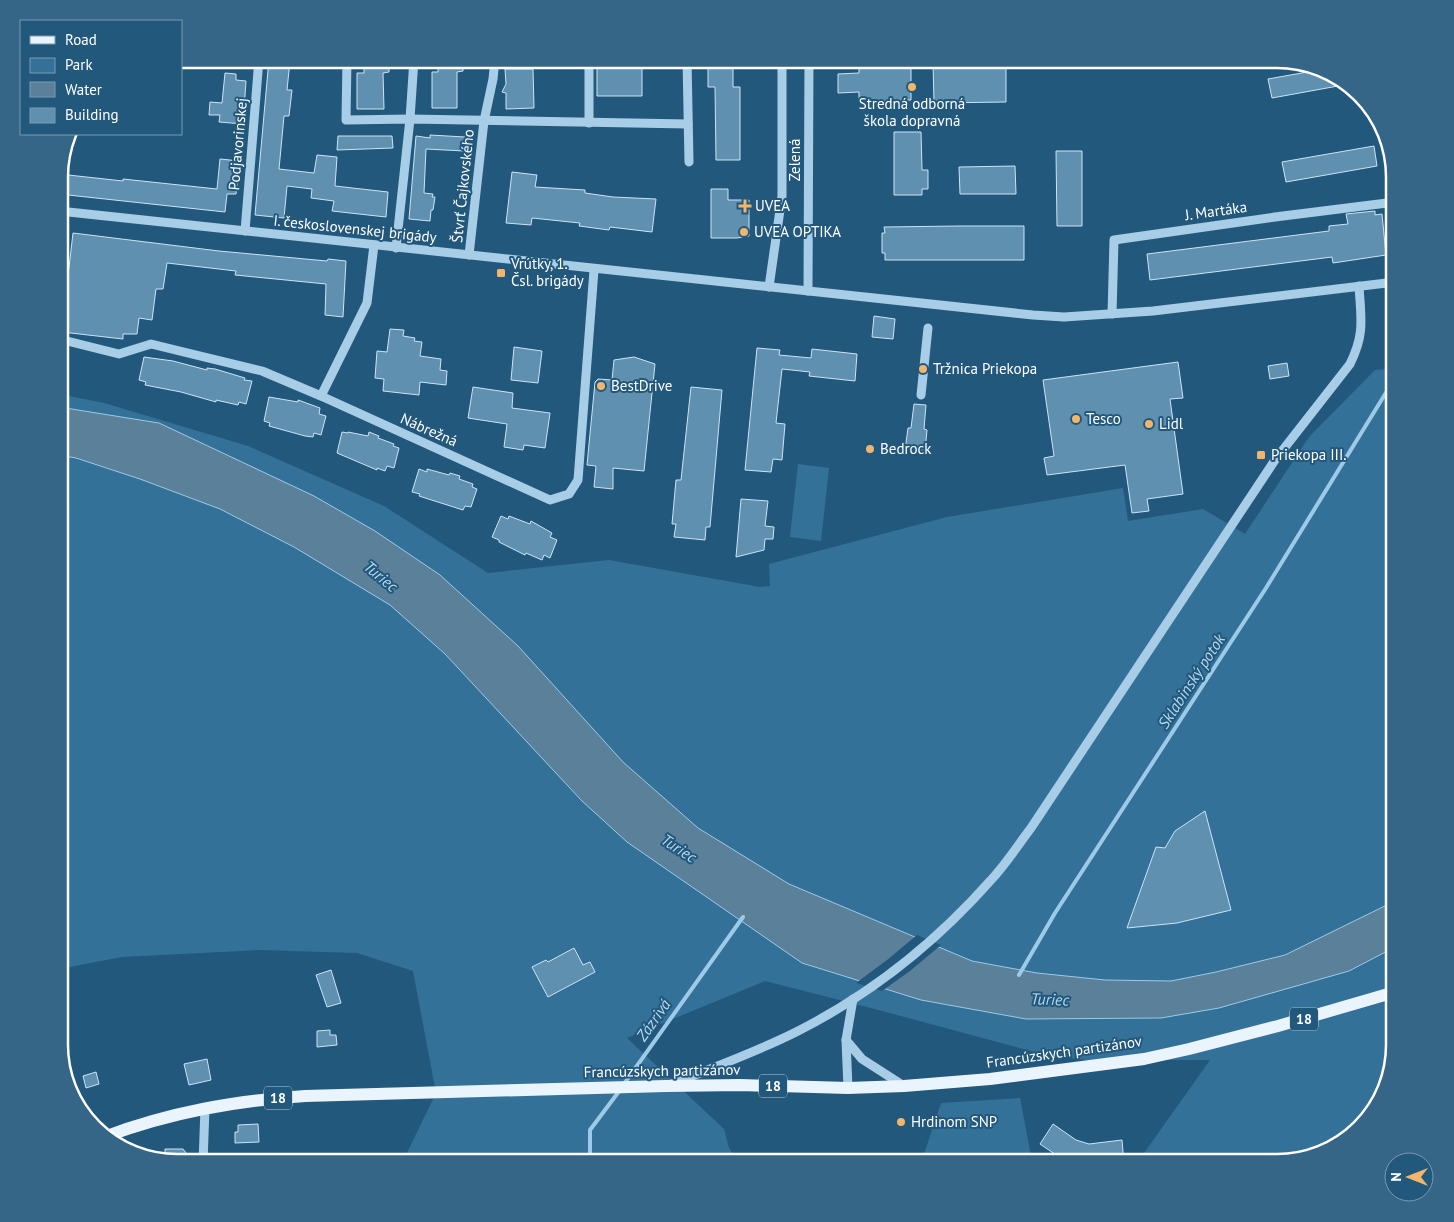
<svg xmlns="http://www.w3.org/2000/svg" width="1454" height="1222" viewBox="0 0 1454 1222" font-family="'PT Sans',sans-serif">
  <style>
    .green { fill: #347199 }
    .water { fill: #5a809a; stroke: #9ccae7 }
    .pier { fill: #23587d }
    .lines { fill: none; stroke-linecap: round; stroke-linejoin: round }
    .stream { stroke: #9ccae7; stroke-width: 4 }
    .building { fill: #6090b0; stroke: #cbe4f5 }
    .minor { stroke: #a8cde6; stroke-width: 9 }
    .major { stroke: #e9f4fd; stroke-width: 12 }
    .poi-dot { fill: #f1b66b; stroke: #23587d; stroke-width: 2 }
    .labels { text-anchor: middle; stroke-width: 4; stroke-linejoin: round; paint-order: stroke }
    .shield { fill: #23587d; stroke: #bdcdd8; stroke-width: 1 }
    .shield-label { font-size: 14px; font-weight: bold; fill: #fff }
    .poi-label { font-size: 15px; fill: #fff; stroke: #23587d; text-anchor: start }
    .street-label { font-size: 15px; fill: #fff; stroke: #23587d }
    .water-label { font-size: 16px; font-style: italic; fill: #b3d7ee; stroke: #23587d }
    .rim { fill: none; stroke: #fff; stroke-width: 2.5 }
  </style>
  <rect width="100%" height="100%" fill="#23587d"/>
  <g class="green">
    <polygon points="1395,368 1395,1046 1386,1090 1366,1123 1323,1154 1278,1163 1137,1163 1210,1060 1086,1060 1046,1055 871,1008 765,981 627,1038 724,1129 729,1148 738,1163 402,1163 436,1093 413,971 357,953 260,950 122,957 59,969 59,394 104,403 248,446 384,506 488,573 609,560 760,587 770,586 769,564 947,517 1123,488 1128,521 1203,509 1245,534 1309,437 1375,370"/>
    <polygon points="798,464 829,468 821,541 790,537"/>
    <polygon points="1020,1098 1031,1156 1049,1163 921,1163 941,1103"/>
  </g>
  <polygon class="water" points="59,407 159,423 314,496 375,531 440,575 518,646 623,762 698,828 789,884 972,961 1037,973 1105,980 1171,981 1216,972 1285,955 1395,901 1395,947 1349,971 1219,1008 1161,1018 1026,1019 921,1000 802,963 627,842 582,801 445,654 390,605 294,547 220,509 140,479 76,458 59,455"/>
  <polygon class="pier" points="917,935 941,945 910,971 882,991 856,983 887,960"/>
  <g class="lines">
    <g class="stream">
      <polyline points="1019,975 1055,913 1266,588 1395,378"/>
      <polyline points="624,1084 743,917"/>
      <polyline points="590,1163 590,1130 620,1090"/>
    </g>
  </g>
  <g class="building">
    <polygon points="269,59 284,59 284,61 290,61 287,90 292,90 289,116 284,116 279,169 314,173 317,155 337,157 335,186 388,192 386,217 332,211 334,201 311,198 312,189 287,186 284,218 255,215"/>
    <polygon points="364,59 389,59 389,72 383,73 384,109 357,109 357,73 364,73"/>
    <polygon points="438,59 463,59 463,71 457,72 457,108 432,108 432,72 438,72"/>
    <polygon points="708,59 733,59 733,87 740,87 740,160 716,160 715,87 708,87"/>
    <polygon points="1006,62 1006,102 934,103 933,63"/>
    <polygon points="597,64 634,64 635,68 642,68 642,96 597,96"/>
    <polygon points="911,64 911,100 859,101 859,92 838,93 838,74 859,73 859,65"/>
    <polygon points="505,69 533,69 534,108 506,109 506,93 502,92 506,84"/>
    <polygon points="1324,69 1349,84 1272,98 1268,79"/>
    <polygon points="225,73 236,74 236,80 246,81 243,124 219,122 220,115 209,115 210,102 222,103"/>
    <polygon points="894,132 921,132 922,170 928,170 928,189 922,189 922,195 894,195"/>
    <polygon points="430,135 465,137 464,151 426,149 424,193 433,194 432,197 435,197 433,210 431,210 430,221 409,219 416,136 430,138"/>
    <polygon points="338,136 392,136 393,148 337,150"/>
    <polygon points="1374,146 1377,166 1286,182 1282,162"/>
    <polygon points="1056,151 1082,151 1082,226 1057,226"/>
    <polygon points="220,159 240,161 236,194 227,194 225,212 59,194 59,174 123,181 123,179 217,189"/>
    <polygon points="1015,166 1016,194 960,194 959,167"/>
    <polygon points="512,172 537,175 535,187 585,190 585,193 613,197 656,199 652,232 610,227 609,230 579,226 580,223 532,218 531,225 506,223"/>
    <polygon points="711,189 728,189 728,200 749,200 749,236 737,238 711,238"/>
    <polygon points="1375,211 1375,215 1382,214 1386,255 1333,263 1332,257 1150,280 1147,254 1329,231 1329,226 1348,224 1346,214"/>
    <polygon points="960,226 1024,226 1024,260 885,260 885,253 882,253 882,233 885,233 884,227"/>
    <polygon points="73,233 219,251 327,261 328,259 346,261 343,317 325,315 326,284 235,275 236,271 167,263 163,289 156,289 152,320 139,318 137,334 123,334 123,339 62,332 63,322 59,321 59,275 68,276"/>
    <polygon points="874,316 895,319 893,339 872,337"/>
    <polygon points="390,329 404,330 403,336 415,338 414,341 422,342 420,356 441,359 440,370 447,371 446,385 420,382 419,395 383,391 384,379 375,378 377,351 387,352"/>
    <polygon points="514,347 542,351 538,383 511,380"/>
    <polygon points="757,348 780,350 779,355 811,358 812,349 857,354 855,381 809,376 810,372 782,369 776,423 785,424 782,460 773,459 771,472 745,470"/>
    <polygon points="144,357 173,361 207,370 207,368 215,369 245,378 244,380 252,381 246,404 239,402 238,405 216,400 216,402 181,392 145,385 146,382 139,380"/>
    <polygon points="634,357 655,364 644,471 613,468 613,489 594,487 596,466 587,465 595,382 598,379 612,380 614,360"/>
    <polygon points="1178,362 1183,398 1170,399 1183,494 1147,499 1149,511 1132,513 1125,465 1047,475 1044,458 1054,456 1043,380"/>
    <polygon points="1287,363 1289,376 1270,379 1268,366"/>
    <polygon points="473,387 513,393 512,408 550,413 545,448 524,445 523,450 504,447 507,424 468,418"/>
    <polygon points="691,387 722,390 710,527 706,527 705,540 674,537 676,524 672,524 676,480 681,480"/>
    <polygon points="269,397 298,402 298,400 320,408 319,414 326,416 321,435 314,433 313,437 305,436 269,426 270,423 264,421"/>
    <polygon points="914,404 926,405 924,429 927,430 925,452 905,450 908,428 911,428"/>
    <polygon points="342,432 348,433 348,432 368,436 369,432 379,436 378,438 394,444 393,446 399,448 394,468 387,466 385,471 377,468 377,470 337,453"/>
    <polygon points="419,469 427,472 427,469 449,475 450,473 460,476 459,479 473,484 472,487 477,489 471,507 465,506 463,510 419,496 420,494 412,492"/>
    <polygon points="741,499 768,501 765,526 774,527 773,539 765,539 764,550 736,557"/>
    <polygon points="501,516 508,519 509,516 530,524 531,521 552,533 550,537 557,540 550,558 544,555 542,560 526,553 525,555 499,542 499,540 492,537"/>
    <polygon points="1205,811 1231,910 1177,923 1127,928 1156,847 1165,848 1175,831"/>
    <polygon points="574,948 583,965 590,962 595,972 548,997 532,967 546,960 548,962"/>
    <polygon points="331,970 341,1003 327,1007 316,975"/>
    <polygon points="330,1030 330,1035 336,1035 337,1045 317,1047 317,1031"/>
    <polygon points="207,1059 211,1080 189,1085 184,1064"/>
    <polygon points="96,1072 99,1084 86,1088 83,1076"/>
    <polygon points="258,1124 259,1142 235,1143 235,1132 238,1132 238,1125"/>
    <polygon points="1053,1124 1076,1140 1089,1144 1122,1140 1124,1163 1068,1163 1040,1144"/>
    <polygon points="165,1149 183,1149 187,1154 186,1163 165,1161"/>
  </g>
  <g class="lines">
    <g class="minor">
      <polyline points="347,59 346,120 410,119 688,124"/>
      <polyline points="589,59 589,123"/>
      <polyline points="687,59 689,162"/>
      <polyline points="1386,130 1395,191"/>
      <polyline points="59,211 1033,315 1064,317 1153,311 1395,282"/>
      <polyline points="245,231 259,59"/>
      <polyline points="396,248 410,119 414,59"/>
      <polyline points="469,255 484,121 493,79 495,59"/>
      <polyline points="769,287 782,196 782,59"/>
      <polyline points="808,291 809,59"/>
      <polyline points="1112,314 1114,240 1275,217 1395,202"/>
      <polyline points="59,339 119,354 151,344 262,371 321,396 550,500 569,494 578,480 594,270"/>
      <polyline points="921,395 928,328"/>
      <polyline points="321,396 367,303 374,245"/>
      <polyline points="846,1040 862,1059 904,1086"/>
      <path d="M 672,1084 C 714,1067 757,1052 798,1031 C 871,994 937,941 991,880 C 1006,864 1018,845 1031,828 L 1275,460 L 1350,364 C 1365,334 1361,319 1359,286"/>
      <polyline points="848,1088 846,1040 853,999"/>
      <polyline points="203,1163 205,1108"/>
    </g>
    <path class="major" d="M 104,1137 C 171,1112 234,1101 305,1096 L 666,1086 L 740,1085 L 848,1088 L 904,1086 L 990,1079 L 1144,1059 L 1189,1049 L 1278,1026 L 1395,992"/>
  </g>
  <g class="poi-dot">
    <circle cx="912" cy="87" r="5"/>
    <path d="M742.5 198.5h5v5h5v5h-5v5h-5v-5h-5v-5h5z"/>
    <circle cx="744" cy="232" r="5"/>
    <rect x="496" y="268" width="10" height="10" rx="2.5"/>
    <circle cx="923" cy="369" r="5"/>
    <circle cx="601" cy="386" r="5"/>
    <circle cx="1076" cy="419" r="5"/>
    <circle cx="1149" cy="424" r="5"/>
    <circle cx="870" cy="449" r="5"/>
    <rect x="1256" y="450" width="10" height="10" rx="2.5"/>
    <circle cx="901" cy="1122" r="5"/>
  </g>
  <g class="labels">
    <g class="shield">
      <rect x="1290" y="1007.5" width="28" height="23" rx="4"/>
      <rect x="759" y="1074.5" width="28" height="23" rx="4"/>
      <rect x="264" y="1086.5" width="28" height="23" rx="4"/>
    </g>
    <g class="shield-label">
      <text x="1304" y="1024">18</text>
      <text x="773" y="1091">18</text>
      <text x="278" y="1103">18</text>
    </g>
    <g class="poi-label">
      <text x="912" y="109" text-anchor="middle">Stredná odborná<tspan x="912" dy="17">škola dopravná</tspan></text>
      <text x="755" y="211">UVEA</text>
      <text x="754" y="237">UVEA OPTIKA</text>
      <text x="511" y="269">Vrútky, 1.<tspan x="511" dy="17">Čsl. brigády</tspan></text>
      <text x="933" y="374">Tržnica Priekopa</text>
      <text x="611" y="391">BestDrive</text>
      <text x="1086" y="424">Tesco</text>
      <text x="1159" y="429">Lidl</text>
      <text x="880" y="454">Bedrock</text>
      <text x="1271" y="460">Priekopa III.</text>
      <text x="911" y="1127">Hrdinom SNP</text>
    </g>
    <g class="street-label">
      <text transform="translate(238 144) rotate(-85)" y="5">Podjavorinskej</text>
      <text transform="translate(795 160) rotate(-90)" y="5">Zelená</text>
      <text transform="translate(463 186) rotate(-84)" y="5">Štvrť Čajkovského</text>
      <text transform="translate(1216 211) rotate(-8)" y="5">J. Martáka</text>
      <text transform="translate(355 229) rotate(6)" y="5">I. československej brigády</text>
      <text transform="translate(429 430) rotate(24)" y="5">Nábrežná</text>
      <text transform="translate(1064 1052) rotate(-8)" y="5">Francúzskych partizánov</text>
      <text transform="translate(662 1071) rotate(-1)" y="5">Francúzskych partizánov</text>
    </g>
    <g class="water-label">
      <text transform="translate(381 576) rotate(40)" y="6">Turiec</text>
      <text transform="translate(1191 681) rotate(-57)" y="6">Sklabinský potok</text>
      <text transform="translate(679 848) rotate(33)" y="6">Turiec</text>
      <text transform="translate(1050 999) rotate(2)" y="6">Turiec</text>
      <text transform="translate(653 1020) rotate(-55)" y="6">Zázrivá</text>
    </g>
  </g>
  <path d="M0 0H1454V1222H0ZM177 68H1277A109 109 0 0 1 1386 177V1045A109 109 0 0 1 1277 1154H177A109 109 0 0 1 68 1045V177A109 109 0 0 1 177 68Z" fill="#356587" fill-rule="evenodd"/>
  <path class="rim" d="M177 68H1277A109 109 0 0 1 1386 177V1045A109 109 0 0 1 1277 1154H177A109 109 0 0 1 68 1045V177A109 109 0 0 1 177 68Z"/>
  <rect x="20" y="20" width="162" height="115" fill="#23587d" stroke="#7b9bb1"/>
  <rect x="30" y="36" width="25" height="8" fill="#e9f4fd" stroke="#7b9bb1"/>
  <text x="65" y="45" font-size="15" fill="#ffffff">Road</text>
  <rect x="30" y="58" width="25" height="15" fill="#347199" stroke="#7b9bb1"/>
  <text x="65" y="70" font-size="15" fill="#ffffff">Park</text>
  <rect x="30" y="82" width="25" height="15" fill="#5a809a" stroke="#7b9bb1"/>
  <text x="65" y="95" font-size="15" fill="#ffffff">Water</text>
  <rect x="30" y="108" width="25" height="15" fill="#6090b0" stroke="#7b9bb1"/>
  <text x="65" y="120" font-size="15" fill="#ffffff">Building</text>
  <g transform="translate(1409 1177) rotate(270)"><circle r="24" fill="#23587d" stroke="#7b9bb1"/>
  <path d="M0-4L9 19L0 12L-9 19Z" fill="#f1b66b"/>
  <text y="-8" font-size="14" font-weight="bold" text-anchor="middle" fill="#ffffff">N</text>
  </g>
</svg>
